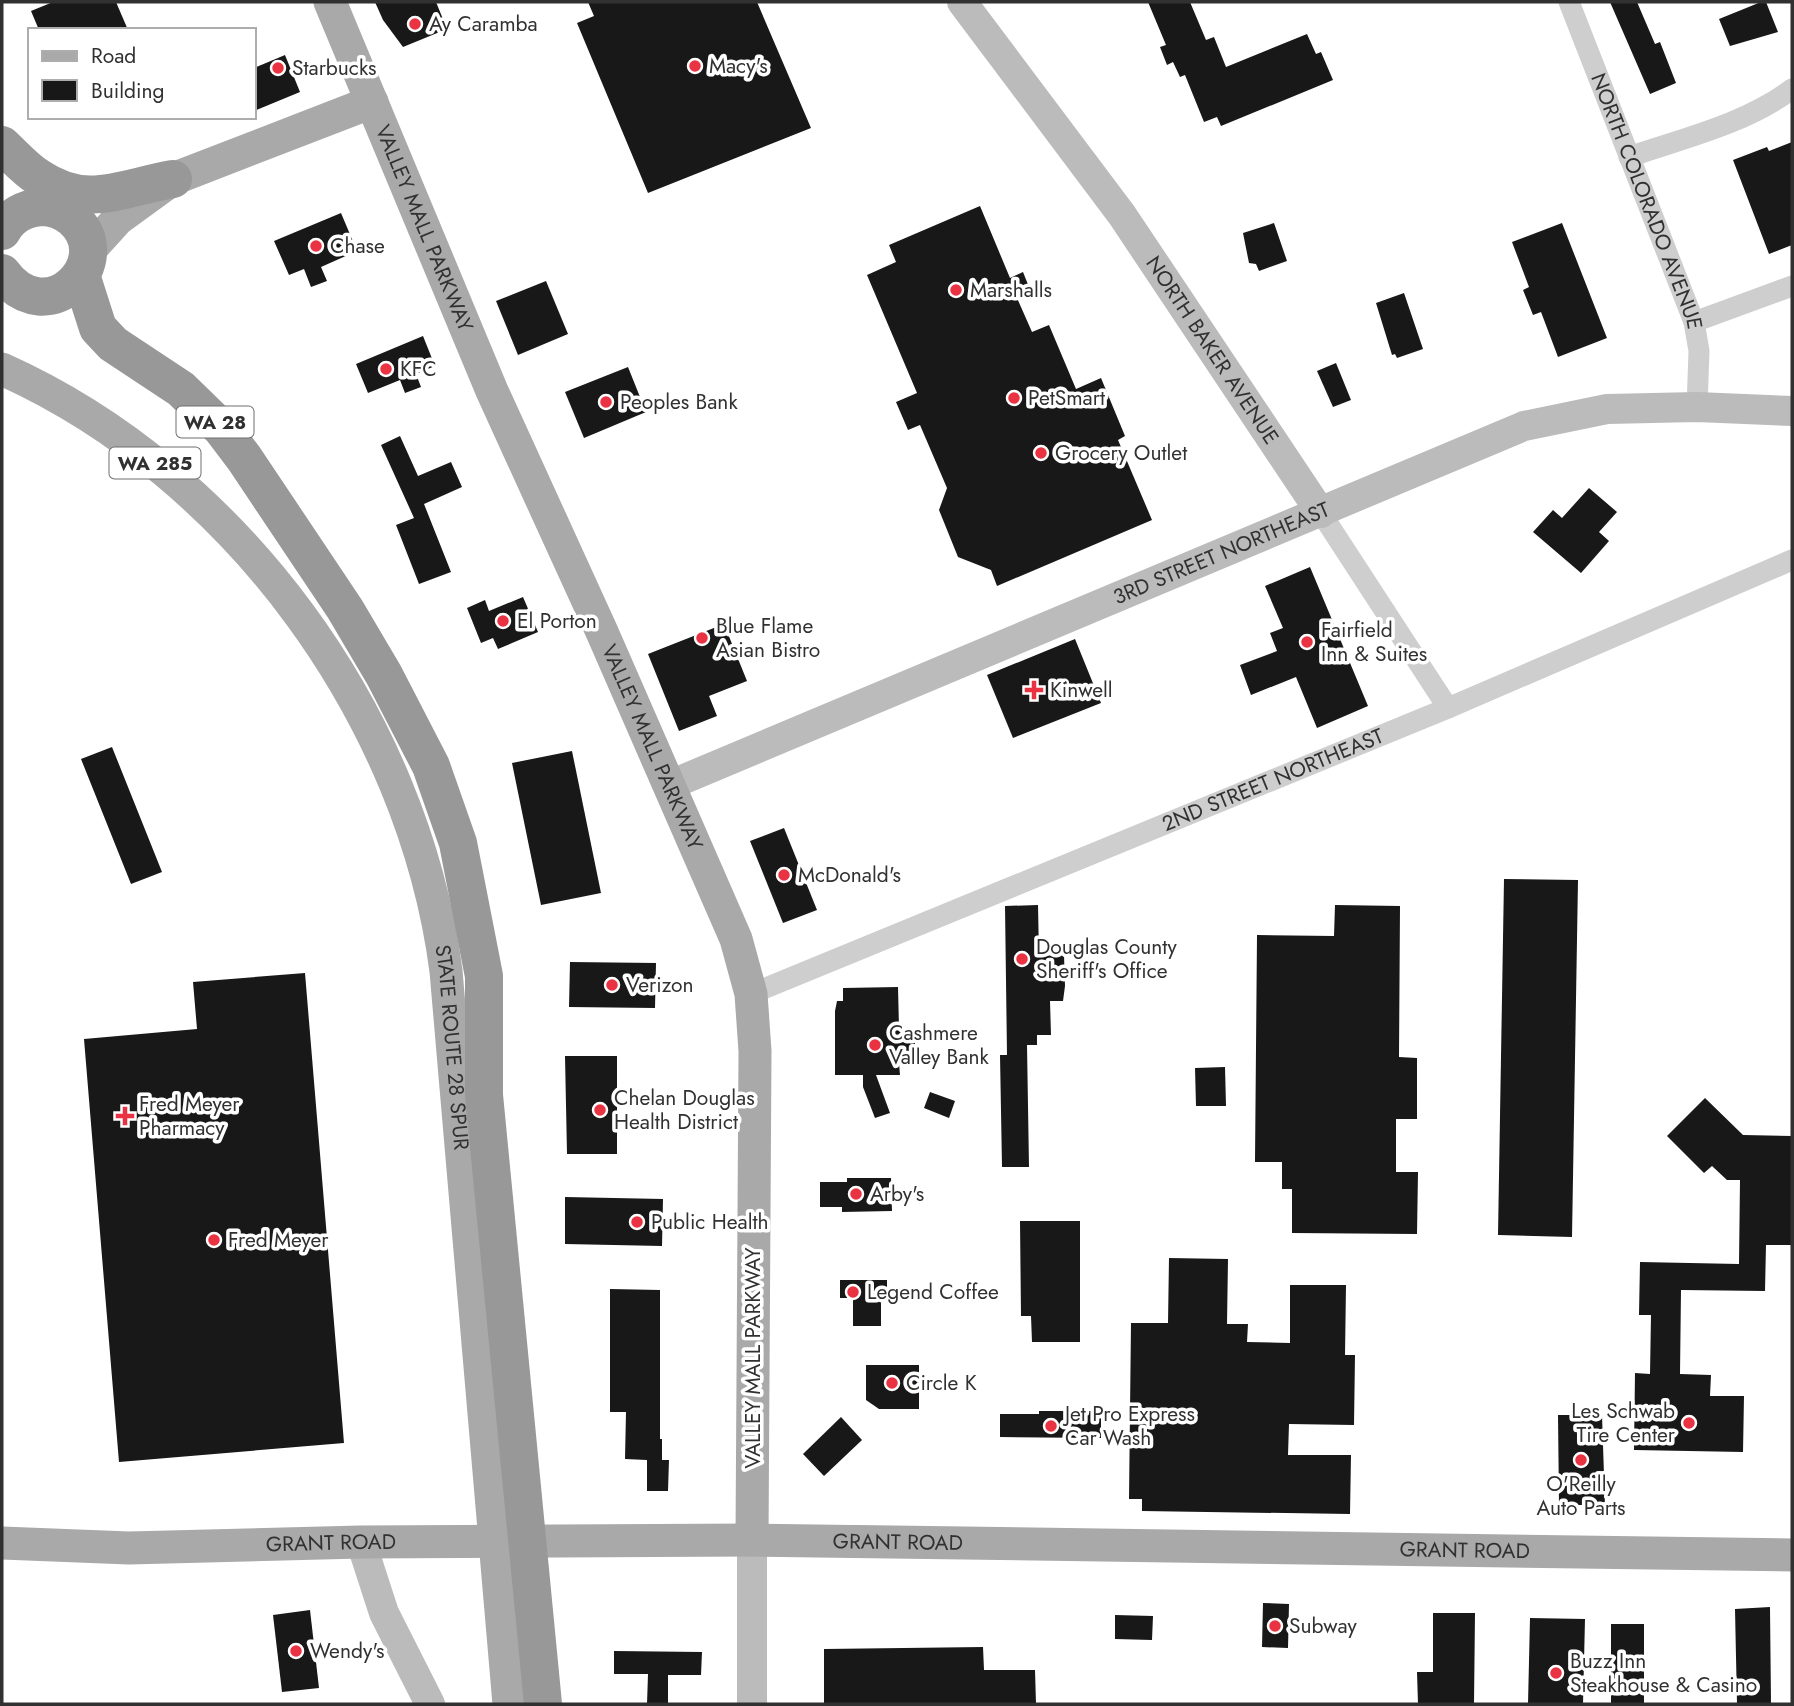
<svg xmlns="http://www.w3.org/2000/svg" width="1794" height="1706" viewBox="0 0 1794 1706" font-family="Jost,sans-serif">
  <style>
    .building { fill: #181818 }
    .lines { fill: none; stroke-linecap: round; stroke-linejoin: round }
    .street { stroke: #cecece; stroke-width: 21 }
    .secondary { stroke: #bbb; stroke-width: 30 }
    .primary { stroke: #a9a9a9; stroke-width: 33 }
    .highway { stroke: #989898; stroke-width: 38 }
    .poi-dot { fill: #e93242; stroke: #fff; stroke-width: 2.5 }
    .labels { text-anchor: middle; stroke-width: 7; stroke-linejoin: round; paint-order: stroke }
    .shield { fill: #fff; stroke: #6f6f6f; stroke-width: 2 }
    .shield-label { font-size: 19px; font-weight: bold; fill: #313131 }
    .poi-label { font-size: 21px; fill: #313131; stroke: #fff; text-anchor: start }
    .street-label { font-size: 21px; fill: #313131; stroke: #fff }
  </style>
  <rect width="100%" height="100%" fill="#fff"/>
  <g class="building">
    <polygon points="53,2 116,2 128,30 39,30 31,11"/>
    <polygon points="375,2 436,2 447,29 403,47 383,20"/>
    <polygon points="588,2 757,2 811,128 648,193 577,23 594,16"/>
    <polygon points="1148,2 1190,2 1206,40 1214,37 1226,67 1307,34 1316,54 1321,52 1333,80 1221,126 1217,117 1204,122 1185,75 1180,77 1173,62 1167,65 1160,47 1166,45"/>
    <polygon points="1610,2 1637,2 1655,44 1660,42 1676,83 1650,94"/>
    <polygon points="1761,2 1766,2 1778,32 1730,46 1719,19"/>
    <polygon points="285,55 300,92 254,111 254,68"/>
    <polygon points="1792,142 1792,245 1769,254 1733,160 1767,147 1769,151"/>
    <polygon points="980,206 1010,278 1023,272 1031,292 1017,298 1032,332 1049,325 1076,389 1101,378 1125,436 1118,440 1152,520 997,586 991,570 958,557 939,510 947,488 920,425 908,430 896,402 917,393 867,275 896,262 889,245"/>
    <polygon points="341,213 357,251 321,267 327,281 311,287 304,269 289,275 274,241"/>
    <polygon points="1274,223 1287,261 1259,271 1256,264 1249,263 1243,233"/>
    <polygon points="1562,223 1607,338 1558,357 1541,312 1533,315 1523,290 1529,287 1512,242"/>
    <polygon points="546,281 568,334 518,355 496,301"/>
    <polygon points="1404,293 1423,349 1397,358 1395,354 1392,355 1376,303"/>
    <polygon points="423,336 435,366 416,374 421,387 405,393 400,380 368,393 356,364"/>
    <polygon points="1336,363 1351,400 1333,407 1317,371"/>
    <polygon points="628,367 646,412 584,438 565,392"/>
    <polygon points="400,436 418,476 451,462 462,487 424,504 451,572 419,584 396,525 414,518 381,445"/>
    <polygon points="1589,488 1617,512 1599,532 1609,541 1581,573 1533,532 1553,510 1562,518"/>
    <polygon points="1310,567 1368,706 1317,728 1296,677 1251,695 1240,665 1277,651 1270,633 1283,628 1265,586"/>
    <polygon points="523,597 538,632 498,649 493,638 481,643 467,608 485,600 489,611"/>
    <polygon points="724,624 747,681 709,696 717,716 679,731 648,654"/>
    <polygon points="1075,639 1101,703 1013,738 987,675"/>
    <polygon points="112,747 162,872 131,884 81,759"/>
    <polygon points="572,751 601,893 541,905 512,763"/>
    <polygon points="784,828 817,910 783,923 750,841"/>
    <polygon points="1504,879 1578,880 1572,1237 1498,1235"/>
    <polygon points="1038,905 1039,956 1064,955 1065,986 1063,1001 1050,1001 1051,1035 1037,1035 1037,1045 1027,1045 1029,1167 1002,1167 1000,1055 1007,1055 1005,906"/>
    <polygon points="1335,905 1400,906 1399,1057 1417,1058 1417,1119 1396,1119 1396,1172 1418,1172 1417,1234 1292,1233 1292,1189 1282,1189 1282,1162 1255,1162 1257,935 1334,936"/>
    <polygon points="570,962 656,963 655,1008 569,1007"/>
    <polygon points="305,973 344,1443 119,1462 84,1039 197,1029 193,982"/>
    <polygon points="898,987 899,1028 915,1028 915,1063 899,1063 900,1075 876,1075 890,1113 875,1118 863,1087 863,1075 835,1075 835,1011 837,1001 843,1001 843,988"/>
    <polygon points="565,1056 617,1056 617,1154 567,1154"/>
    <polygon points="1225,1067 1226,1106 1196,1106 1195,1068"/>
    <polygon points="930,1092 955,1101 949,1118 924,1108"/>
    <polygon points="1705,1098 1743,1135 1792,1136 1792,1245 1766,1245 1765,1291 1681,1290 1680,1374 1711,1375 1710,1396 1744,1396 1743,1452 1634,1450 1635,1373 1650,1374 1651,1315 1639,1315 1640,1262 1739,1264 1740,1180 1727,1180 1712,1166 1704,1173 1667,1136"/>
    <polygon points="847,1178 891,1178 892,1211 842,1212 842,1207 820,1207 820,1182 847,1182"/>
    <polygon points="565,1197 663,1199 662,1246 565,1244"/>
    <polygon points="1020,1221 1080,1221 1080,1342 1032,1342 1031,1316 1021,1316"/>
    <polygon points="1169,1258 1228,1259 1227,1324 1248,1324 1247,1342 1290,1343 1290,1285 1346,1285 1345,1355 1355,1355 1354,1425 1289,1424 1288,1455 1351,1455 1350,1514 1142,1511 1142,1499 1129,1499 1131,1323 1168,1323"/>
    <polygon points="840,1280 887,1280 887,1298 881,1298 881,1326 853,1326 853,1298 840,1298"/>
    <polygon points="610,1289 660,1290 660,1439 662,1439 662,1460 669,1460 668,1491 647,1491 647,1460 625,1459 626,1412 610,1412"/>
    <polygon points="866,1365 919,1365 919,1409 879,1409 866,1400"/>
    <polygon points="1039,1411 1101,1411 1101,1438 1000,1437 1000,1414 1039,1414"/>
    <polygon points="1558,1415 1602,1415 1605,1505 1559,1505"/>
    <polygon points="841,1417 862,1440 824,1476 803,1454"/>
    <polygon points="1263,1603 1289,1604 1288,1648 1262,1647"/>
    <polygon points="1770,1607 1771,1704 1737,1704 1735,1609"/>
    <polygon points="310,1610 319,1688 282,1692 273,1615"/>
    <polygon points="1433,1613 1475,1613 1474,1704 1418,1704 1417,1672 1433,1672"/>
    <polygon points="1115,1615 1153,1616 1152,1640 1115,1639"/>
    <polygon points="1530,1618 1585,1619 1583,1704 1528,1704"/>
    <rect x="1611" y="1624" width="33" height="80"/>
    <polygon points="983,1647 984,1670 1035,1670 1036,1704 824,1704 824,1649"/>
    <polygon points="614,1651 702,1652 701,1675 668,1675 668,1704 647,1704 648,1674 614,1674"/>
  </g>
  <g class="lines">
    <g class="street">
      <path id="s1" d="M 1569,2 L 1694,322 L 1699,351 L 1697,407"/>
      <path d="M 1629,157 C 1684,138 1745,124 1792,89"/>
      <polyline points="1694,322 1792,286"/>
      <polyline points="1321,513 1448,708"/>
      <path id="s2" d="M 751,994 L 1448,708 L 1792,560"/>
    </g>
    <g class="secondary">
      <path id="s3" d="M 962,2 L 1122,215 L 1321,513"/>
      <path id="s4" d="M 670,785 L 1524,426 L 1607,409 L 1697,407 L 1792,411"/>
      <polyline points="752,1540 752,1704"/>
      <polyline points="361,1542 384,1613 430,1704"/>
    </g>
    <g class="primary">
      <path id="s5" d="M 330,2 L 492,391 L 602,632 L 736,939 L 751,994 L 755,1051 L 752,1540"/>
      <polyline points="87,253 118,219 173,179 372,102"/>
      <path id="s6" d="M 2,369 C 236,474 413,717 446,971 L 509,1704"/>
      <path id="s7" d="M 2,1543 L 129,1548 L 361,1542 L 752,1540 L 1792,1555"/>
    </g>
    <g class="highway">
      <path d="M 2,145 C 14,156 25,169 38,177 C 87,210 121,188 173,179"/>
      <path d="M 2,231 C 10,216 25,208 42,207 C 53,207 63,211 72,218 C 121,260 47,335 2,273"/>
      <polyline points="81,275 98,328 113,344 181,389 222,429 244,458 345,609 384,675 431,766 458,843 484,976 484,1095 543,1704"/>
    </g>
  </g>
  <g class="poi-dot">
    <circle cx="415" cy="24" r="7"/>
    <circle cx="695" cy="66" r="7"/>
    <circle cx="278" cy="68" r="7"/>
    <circle cx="316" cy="246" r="7"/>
    <circle cx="956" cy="290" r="7"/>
    <circle cx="386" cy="369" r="7"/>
    <circle cx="1014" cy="398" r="7"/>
    <circle cx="606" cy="402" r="7"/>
    <circle cx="1041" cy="453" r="7"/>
    <circle cx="503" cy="621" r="7"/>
    <circle cx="702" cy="638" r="7"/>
    <circle cx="1307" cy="642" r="7"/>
    <path d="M1030.5 679.5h7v7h7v7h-7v7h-7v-7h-7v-7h7z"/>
    <circle cx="784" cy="875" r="7"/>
    <circle cx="1022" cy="959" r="7"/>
    <circle cx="612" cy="985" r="7"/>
    <circle cx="875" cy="1045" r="7"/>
    <circle cx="600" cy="1110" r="7"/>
    <path d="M121.5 1105.5h7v7h7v7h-7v7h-7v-7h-7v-7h7z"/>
    <circle cx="856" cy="1194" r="7"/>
    <circle cx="637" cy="1222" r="7"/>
    <circle cx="214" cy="1240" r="7"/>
    <circle cx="853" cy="1292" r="7"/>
    <circle cx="892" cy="1383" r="7"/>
    <circle cx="1689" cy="1423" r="7"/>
    <circle cx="1051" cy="1426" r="7"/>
    <circle cx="1581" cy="1460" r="7"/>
    <circle cx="1275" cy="1626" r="7"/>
    <circle cx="296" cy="1651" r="7"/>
    <circle cx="1556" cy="1673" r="7"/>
  </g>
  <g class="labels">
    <g class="shield">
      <rect x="176.5" y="406.5" width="77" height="31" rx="5"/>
      <rect x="109.5" y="447.5" width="91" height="31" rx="5"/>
    </g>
    <g class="shield-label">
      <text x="215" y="429">WA 28</text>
      <text x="155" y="470">WA 285</text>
    </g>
    <g class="poi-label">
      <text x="429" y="31">Ay Caramba</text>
      <text x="709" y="73">Macy's</text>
      <text x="292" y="75">Starbucks</text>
      <text x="330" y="253">Chase</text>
      <text x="970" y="297">Marshalls</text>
      <text x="400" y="376">KFC</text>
      <text x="1028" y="405">PetSmart</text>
      <text x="620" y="409">Peoples Bank</text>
      <text x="1055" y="460">Grocery Outlet</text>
      <text x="517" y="628">El Porton</text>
      <text x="716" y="633">Blue Flame<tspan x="716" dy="24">Asian Bistro</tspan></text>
      <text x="1321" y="637">Fairfield<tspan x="1321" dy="24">Inn &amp; Suites</tspan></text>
      <text x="1050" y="697">Kinwell</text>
      <text x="798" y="882">McDonald's</text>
      <text x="1036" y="954">Douglas County<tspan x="1036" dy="24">Sheriff's Office</tspan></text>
      <text x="626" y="992">Verizon</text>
      <text x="889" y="1040">Cashmere<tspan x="889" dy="24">Valley Bank</tspan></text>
      <text x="614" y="1105">Chelan Douglas<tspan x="614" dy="24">Health District</tspan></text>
      <text x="139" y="1111">Fred Meyer<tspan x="139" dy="24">Pharmacy</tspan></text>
      <text x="870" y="1201">Arby's</text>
      <text x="651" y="1229">Public Health</text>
      <text x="228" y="1247">Fred Meyer</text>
      <text x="867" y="1299">Legend Coffee</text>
      <text x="906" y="1390">Circle K</text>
      <text x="1675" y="1418" text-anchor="end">Les Schwab<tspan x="1675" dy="24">Tire Center</tspan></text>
      <text x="1065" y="1421">Jet Pro Express<tspan x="1065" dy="24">Car Wash</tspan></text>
      <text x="1581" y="1491" text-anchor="middle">O'Reilly<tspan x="1581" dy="24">Auto Parts</tspan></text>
      <text x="1289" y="1633">Subway</text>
      <text x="310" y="1658">Wendy's</text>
      <text x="1570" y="1668">Buzz Inn<tspan x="1570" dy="24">Steakhouse &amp; Casino</tspan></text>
    </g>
    <g class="street-label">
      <text dy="7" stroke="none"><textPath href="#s1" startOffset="214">NORTH COLORADO AVENUE</textPath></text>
      <text dy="7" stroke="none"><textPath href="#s5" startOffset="245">VALLEY MALL PARKWAY</textPath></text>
      <text dy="7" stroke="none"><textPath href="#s3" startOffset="429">NORTH BAKER AVENUE</textPath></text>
      <text dy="7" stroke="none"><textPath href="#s4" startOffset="598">3RD STREET NORTHEAST</textPath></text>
      <text dy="7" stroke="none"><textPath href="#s5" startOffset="812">VALLEY MALL PARKWAY</textPath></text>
      <text dy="7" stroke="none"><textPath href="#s2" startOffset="564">2ND STREET NORTHEAST</textPath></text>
      <text dy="7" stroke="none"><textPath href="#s6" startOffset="856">STATE ROUTE 28 SPUR</textPath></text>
      <text transform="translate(753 1358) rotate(-90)" y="7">VALLEY MALL PARKWAY</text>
      <text dy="7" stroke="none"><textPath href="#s7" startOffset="896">GRANT ROAD</textPath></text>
      <text dy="7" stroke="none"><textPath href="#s7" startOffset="329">GRANT ROAD</textPath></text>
      <text dy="7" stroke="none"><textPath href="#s7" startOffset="1463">GRANT ROAD</textPath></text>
    </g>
  </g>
  <rect width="1794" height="1706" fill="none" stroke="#313131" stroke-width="7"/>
  <rect x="28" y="28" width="228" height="91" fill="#ffffff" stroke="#adadad" stroke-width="2"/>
  <rect x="42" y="51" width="35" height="10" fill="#a9a9a9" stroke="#adadad" stroke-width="2"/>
  <text x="91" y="63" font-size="21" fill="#313131">Road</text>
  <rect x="42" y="80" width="35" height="21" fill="#181818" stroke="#adadad" stroke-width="2"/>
  <text x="91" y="98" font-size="21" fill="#313131">Building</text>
</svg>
